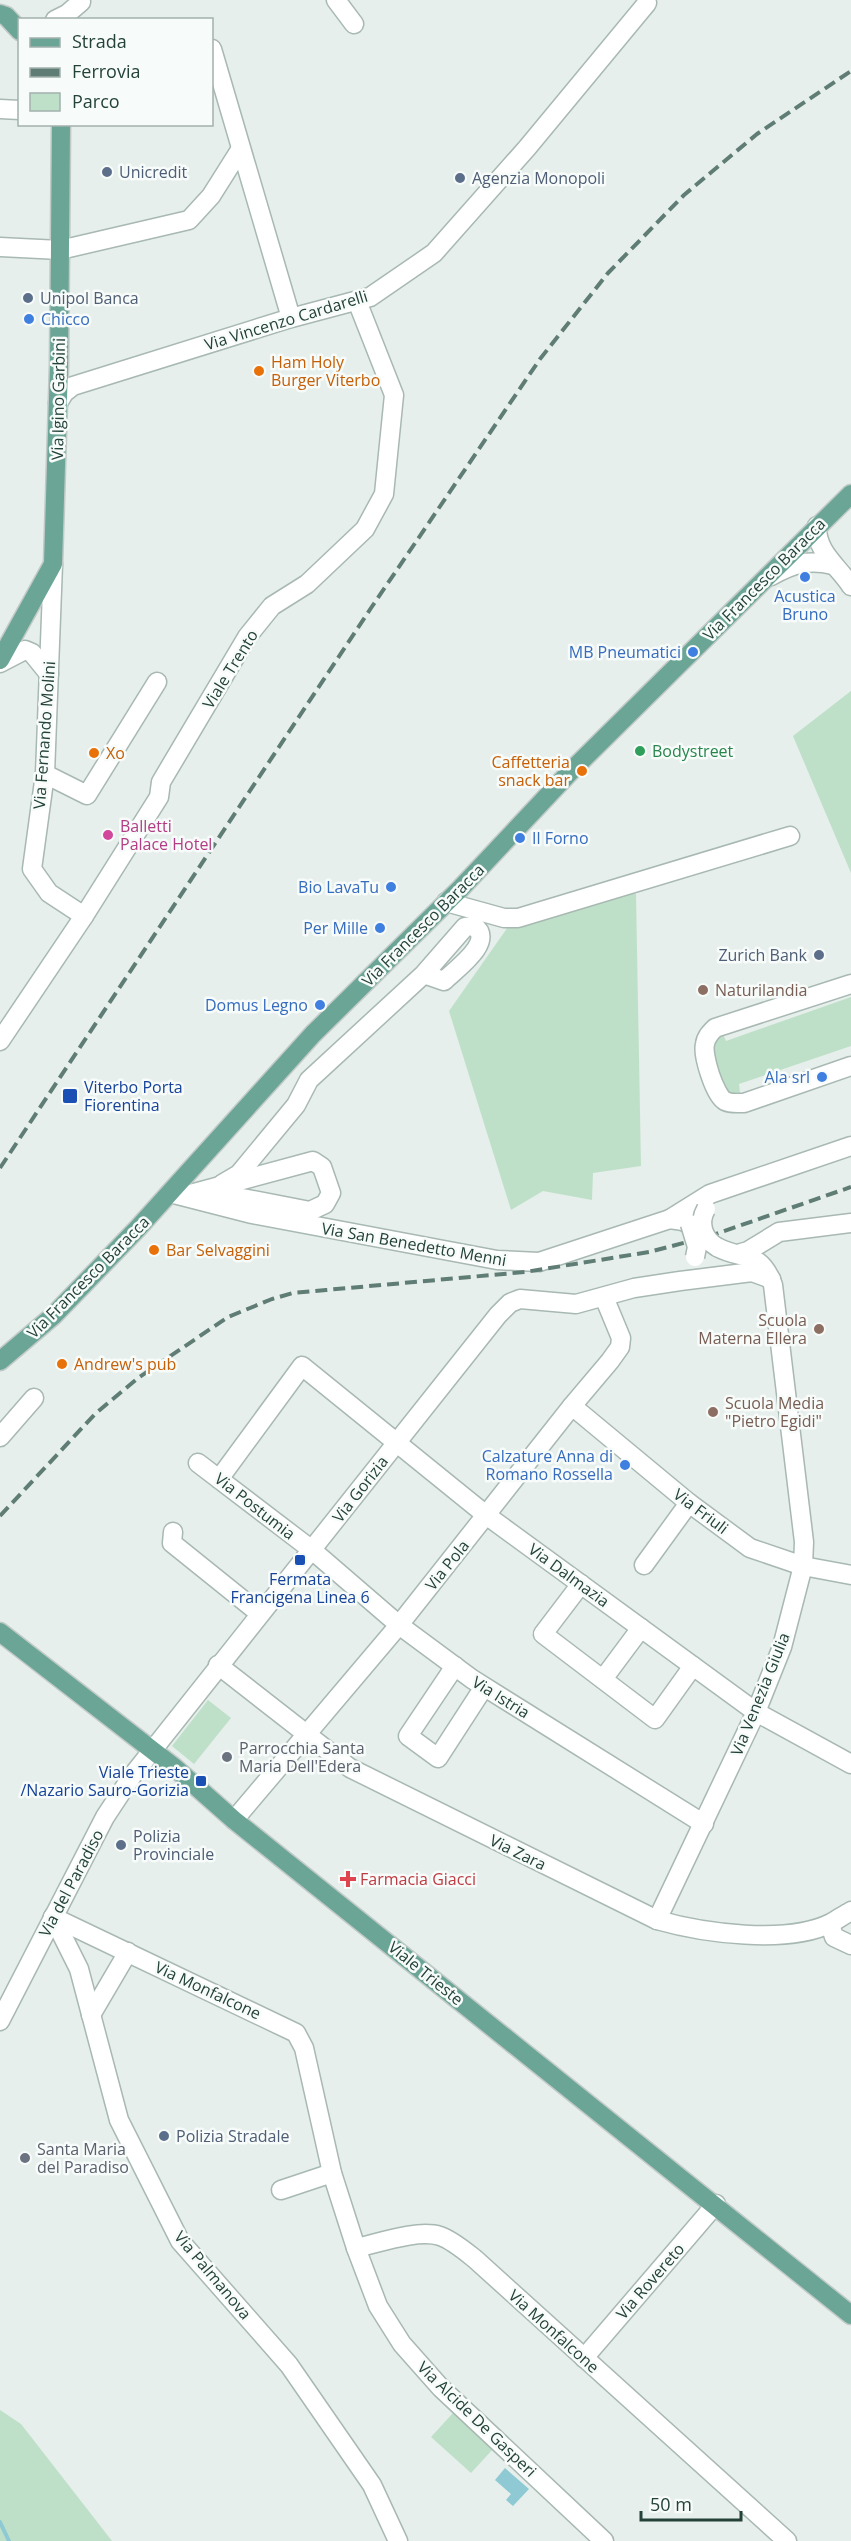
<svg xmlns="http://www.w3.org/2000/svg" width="851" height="2541" viewBox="0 0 851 2541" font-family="'Open Sans',sans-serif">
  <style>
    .green { fill: #bfe0c8 }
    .water { fill: #8ec9d4 }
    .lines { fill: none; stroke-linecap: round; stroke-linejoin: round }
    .stream { stroke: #8ec9d4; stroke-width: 4 }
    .minor-casing { stroke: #a8b8b2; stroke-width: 21 }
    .major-casing { stroke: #c2cac8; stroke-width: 21 }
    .minor { stroke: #fff; stroke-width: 18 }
    .major { stroke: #6aa596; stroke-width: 18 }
    .rail { stroke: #5f7d75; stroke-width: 4; stroke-dasharray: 12 6; stroke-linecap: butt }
    .minor-bridge-casing { stroke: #a8b8b2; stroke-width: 21; stroke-linecap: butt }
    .minor-bridge { stroke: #fff; stroke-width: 18 }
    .service-dot { fill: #5c6f8a; stroke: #f7fbf9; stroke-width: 2 }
    .shop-dot { fill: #3f7fe0; stroke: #f7fbf9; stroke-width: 2 }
    .food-dot { fill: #e8710a; stroke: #f7fbf9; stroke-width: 2 }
    .leisure-dot { fill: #2e9e5b; stroke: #f7fbf9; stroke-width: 2 }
    .hotel-dot { fill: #d1479c; stroke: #f7fbf9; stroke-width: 2 }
    .education-dot { fill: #8d6e63; stroke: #f7fbf9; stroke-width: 2 }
    .transit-dot { fill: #1a4fb4; stroke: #f7fbf9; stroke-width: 2 }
    .worship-dot { fill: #6b7280; stroke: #f7fbf9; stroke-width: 2 }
    .health-dot { fill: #e0444e; stroke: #f7fbf9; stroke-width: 2 }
    .labels { text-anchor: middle; stroke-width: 5; stroke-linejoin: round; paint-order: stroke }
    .service-label { font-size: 16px; fill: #4e5e75; stroke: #f7fbf9; text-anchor: start }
    .shop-label { font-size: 16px; fill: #366cbe; stroke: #f7fbf9; text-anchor: end }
    .street-label { font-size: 16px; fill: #24423a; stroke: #f7fbf9 }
    .food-label { font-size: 16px; fill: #c56008; stroke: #f7fbf9; text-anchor: start }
    .leisure-label { font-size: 16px; fill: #27864d; stroke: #f7fbf9; text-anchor: start }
    .hotel-label { font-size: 16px; fill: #b23c85; stroke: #f7fbf9; text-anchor: start }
    .education-label { font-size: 16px; fill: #785e54; stroke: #f7fbf9; text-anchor: start }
    .transit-label { font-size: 16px; fill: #164399; stroke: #f7fbf9; text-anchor: start }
    .worship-label { font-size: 16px; fill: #5b616d; stroke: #f7fbf9; text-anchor: start }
    .health-label { font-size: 16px; fill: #be3a42; stroke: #f7fbf9; text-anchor: start }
  </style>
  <rect width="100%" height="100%" fill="#e6efeb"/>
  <g class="green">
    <polygon points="851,691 851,873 793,736"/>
    <polygon points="607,893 636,894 641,1166 593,1173 592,1200 543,1191 511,1210 449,1011 510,924"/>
    <polygon points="851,997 851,1046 739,1084 740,1093 731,1094 723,1088 710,1046 715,1039 723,1034 726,1041"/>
    <polygon points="208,1700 231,1718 194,1764 172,1746"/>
    <polygon points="0,2410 21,2424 112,2541 0,2541"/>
    <polygon points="453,2413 493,2449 471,2473 431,2437"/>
  </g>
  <polygon class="water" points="505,2468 529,2489 513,2506 506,2500 511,2494 495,2480"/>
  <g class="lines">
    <polyline class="stream" points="0,2522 9,2541"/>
    <defs>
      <g id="minor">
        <polyline points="336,0 354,24"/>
        <polyline points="55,20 67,14 81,2"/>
        <polyline points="212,49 291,318"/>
        <polyline points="0,109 20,110"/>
        <polyline points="0,247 60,250 189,220 211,196 240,150"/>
        <polyline points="58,403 64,393 73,386 291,318 370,297 434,253 527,148 647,3"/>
        <path d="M 817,526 C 816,552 838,566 851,586"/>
        <polyline points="53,564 45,774 32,869 49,893 84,916"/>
        <path d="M 771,576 C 793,564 808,559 833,565"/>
        <polyline points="0,663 25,650 32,653 49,674"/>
        <polyline points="45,774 87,795 157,682"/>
        <polyline points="446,902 504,918 518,918 790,836"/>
        <path d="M 851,984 L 715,1028 C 710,1033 706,1037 705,1044 C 702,1055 715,1096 725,1101 C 731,1104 738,1103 744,1103 L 851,1066"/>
        <polyline points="0,1041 84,916 159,797 161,782 247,637 272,606 307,584 365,529 384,494 394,395 357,301"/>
        <path d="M 222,1184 L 239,1174 L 296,1105 L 309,1080 L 424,974 L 444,981 C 456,969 496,941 474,926 L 465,927 L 424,974"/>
        <polyline points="170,1193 252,1214 497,1260 539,1262 670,1219 683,1221 703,1232"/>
        <polyline points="183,1196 313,1161 322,1167 331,1193 325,1204 310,1211 211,1192"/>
        <polyline points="670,1219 710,1194 851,1146"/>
        <polyline points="741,1253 748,1251 779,1232 851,1223"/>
        <polyline points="572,1406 689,1503 750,1548 803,1566 851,1575"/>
        <polyline points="0,1437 34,1398"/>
        <polyline points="198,1463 312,1550 399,1625 472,1679 704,1824"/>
        <polyline points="219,1479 302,1366 486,1515 756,1712 851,1764"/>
        <polyline points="173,1532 172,1543 259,1613"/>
        <polyline points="644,1565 689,1503"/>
        <polyline points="581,1584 543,1634 655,1719 693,1666"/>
        <path d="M 218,1665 L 350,1768 L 657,1920 C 703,1933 787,1945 831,1923 C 838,1919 844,1915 851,1911"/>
        <polyline points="455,1666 408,1736 438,1758 484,1687"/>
        <polyline points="603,1679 641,1628"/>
        <polyline points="234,1820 399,1625 572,1406 610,1361 620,1347 621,1338 604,1297"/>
        <path d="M 53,1917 L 296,2033 L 304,2048 L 332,2173 L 356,2248 C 379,2243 418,2229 440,2236 C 452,2240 465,2251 475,2259 L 787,2541"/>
        <polyline points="53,1917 79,1969 119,2120 180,2241 289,2365 372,2485 398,2541"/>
        <path d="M 657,1920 L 756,1712 L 782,1647 L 803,1566 L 804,1542 L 773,1285 C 760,1249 743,1261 717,1247"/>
        <polyline points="830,1924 834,1937 851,1945"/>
        <polyline points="91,2015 128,1952"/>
        <polyline points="0,2021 105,1817 132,1776 498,1315 510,1303 520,1299 576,1304 634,1288 680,1281 752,1272 771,1279"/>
        <polyline points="281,2190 332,2173"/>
        <polyline points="356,2248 378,2306 402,2344 441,2388 604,2541"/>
        <polyline points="584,2358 716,2204"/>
      </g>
      <g id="major">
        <polyline points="0,14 6,16 20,31"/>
        <polyline points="0,660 53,564 59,366 61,124"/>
        <polyline points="0,1361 53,1316 138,1228 313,1034 460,889 569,773 851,494"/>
        <polyline points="0,1632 174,1767 234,1820 851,2315"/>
      </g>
    </defs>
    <use href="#minor" class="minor-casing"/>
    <use href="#major" class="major-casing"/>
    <use href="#minor" class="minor"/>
    <use href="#major" class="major"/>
    <g class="rail">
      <polyline points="0,1168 371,608 540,359 608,273 684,195 757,134 851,71"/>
      <polyline points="0,1516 95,1414 138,1378 228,1317 272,1299 293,1293 326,1290 525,1272 649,1252 710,1236 851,1187"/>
    </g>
    <defs>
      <g id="minor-bridge">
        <path d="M 706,1209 C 698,1223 703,1239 717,1247"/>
        <polyline points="690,1224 697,1247 695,1257"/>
      </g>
    </defs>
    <use href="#minor-bridge" class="minor-bridge-casing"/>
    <use href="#minor-bridge" class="minor-bridge"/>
  </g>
  <g class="service-dot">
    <circle cx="107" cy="172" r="6"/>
    <circle cx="460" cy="178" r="6"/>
    <circle cx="28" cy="298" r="6"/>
    <circle cx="819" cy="955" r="6"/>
    <circle cx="121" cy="1845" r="6"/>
    <circle cx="164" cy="2136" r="6"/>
  </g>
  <g class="shop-dot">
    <circle cx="29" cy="319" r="6"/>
    <circle cx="805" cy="577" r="6"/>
    <circle cx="693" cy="652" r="6"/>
    <circle cx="520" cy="838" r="6"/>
    <circle cx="391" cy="887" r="6"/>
    <circle cx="380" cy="928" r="6"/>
    <circle cx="320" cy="1005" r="6"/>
    <circle cx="822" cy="1077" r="6"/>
    <circle cx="625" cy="1465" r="6"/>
  </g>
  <g class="food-dot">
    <circle cx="259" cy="371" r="6"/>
    <circle cx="94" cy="753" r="6"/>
    <circle cx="582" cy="771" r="6"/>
    <circle cx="154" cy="1250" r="6"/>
    <circle cx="62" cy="1364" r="6"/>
  </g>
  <circle class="leisure-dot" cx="640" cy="751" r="6"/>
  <circle class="hotel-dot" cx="108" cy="835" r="6"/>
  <g class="education-dot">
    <circle cx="703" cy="990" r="6"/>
    <circle cx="819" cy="1329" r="6"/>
    <circle cx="713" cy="1412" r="6"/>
  </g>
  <g class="transit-dot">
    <rect x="62" y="1088" width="16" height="16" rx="3"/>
    <rect x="294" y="1554" width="12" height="12" rx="3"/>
    <rect x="195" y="1775" width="12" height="12" rx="3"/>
  </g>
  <g class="worship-dot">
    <circle cx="227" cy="1757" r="6"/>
    <circle cx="25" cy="2158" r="6"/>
  </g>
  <path class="health-dot" d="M345 1870h6v6h6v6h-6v6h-6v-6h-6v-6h6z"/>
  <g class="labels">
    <g class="service-label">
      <text x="119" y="178">Unicredit</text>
      <text x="472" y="184">Agenzia Monopoli</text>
      <text x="40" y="304">Unipol Banca</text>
      <text x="807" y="961" text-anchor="end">Zurich Bank</text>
      <text x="133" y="1842">Polizia<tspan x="133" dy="18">Provinciale</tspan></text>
      <text x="176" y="2142">Polizia Stradale</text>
    </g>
    <g class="shop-label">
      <text x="41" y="325" text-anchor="start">Chicco</text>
      <text x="805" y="602" text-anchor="middle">Acustica<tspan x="805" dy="18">Bruno</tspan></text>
      <text x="681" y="658">MB Pneumatici</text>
      <text x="532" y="844" text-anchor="start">Il Forno</text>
      <text x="379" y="893">Bio LavaTu</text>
      <text x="368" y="934">Per Mille</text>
      <text x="308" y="1011">Domus Legno</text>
      <text x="810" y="1083">Ala srl</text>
      <text x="613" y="1462">Calzature Anna di<tspan x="613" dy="18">Romano Rossella</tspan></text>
    </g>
    <g class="street-label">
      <text transform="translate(286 320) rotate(-17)" y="6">Via Vincenzo Cardarelli</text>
      <text transform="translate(58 399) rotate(-89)" y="6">Via Igino Garbini</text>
      <text transform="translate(764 579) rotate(-45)" y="6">Via Francesco Baracca</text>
      <text transform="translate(230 669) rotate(-58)" y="6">Viale Trento</text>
      <text transform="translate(44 735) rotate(-86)" y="6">Via Fernando Molini</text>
      <text transform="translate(423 925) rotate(-45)" y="6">Via Francesco Baracca</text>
      <text transform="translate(414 1244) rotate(10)" y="6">Via San Benedetto Menni</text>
      <text transform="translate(88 1277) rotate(-45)" y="6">Via Francesco Baracca</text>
      <text transform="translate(360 1489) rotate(-52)" y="6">Via Gorizia</text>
      <text transform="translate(255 1506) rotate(38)" y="6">Via Postumia</text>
      <text transform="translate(701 1511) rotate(37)" y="6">Via Friuli</text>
      <text transform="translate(447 1565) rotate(-51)" y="6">Via Pola</text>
      <text transform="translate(569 1575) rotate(36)" y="6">Via Dalmazia</text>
      <text transform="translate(760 1694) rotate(-68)" y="6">Via Venezia Giulia</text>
      <text transform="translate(501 1697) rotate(32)" y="6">Via Istria</text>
      <text transform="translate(518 1852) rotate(26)" y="6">Via Zara</text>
      <text transform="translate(71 1883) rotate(-62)" y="6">Via del Paradiso</text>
      <text transform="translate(426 1973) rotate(39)" y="6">Viale Trieste</text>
      <text transform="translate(208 1990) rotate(25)" y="6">Via Monfalcone</text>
      <text transform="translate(213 2275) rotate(50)" y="6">Via Palmanova</text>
      <text transform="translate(650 2281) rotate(-49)" y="6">Via Rovereto</text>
      <text transform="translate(554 2331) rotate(42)" y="6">Via Monfalcone</text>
      <text transform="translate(477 2419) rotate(44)" y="6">Via Alcide De Gasperi</text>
    </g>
    <g class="food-label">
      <text x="271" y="368">Ham Holy<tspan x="271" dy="18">Burger Viterbo</tspan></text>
      <text x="106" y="759">Xo</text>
      <text x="570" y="768" text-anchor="end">Caffetteria<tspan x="570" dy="18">snack bar</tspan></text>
      <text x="166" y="1256">Bar Selvaggini</text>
      <text x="74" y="1370">Andrew's pub</text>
    </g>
    <g class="leisure-label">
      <text x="652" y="757">Bodystreet</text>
    </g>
    <g class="hotel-label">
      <text x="120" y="832">Balletti<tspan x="120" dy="18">Palace Hotel</tspan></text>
    </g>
    <g class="education-label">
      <text x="715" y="996">Naturilandia</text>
      <text x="807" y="1326" text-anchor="end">Scuola<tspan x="807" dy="18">Materna Ellera</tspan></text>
      <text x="725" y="1409">Scuola Media<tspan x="725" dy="18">"Pietro Egidi"</tspan></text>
    </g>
    <g class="transit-label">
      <text x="84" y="1093">Viterbo Porta<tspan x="84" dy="18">Fiorentina</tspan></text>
      <text x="300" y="1585" text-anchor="middle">Fermata<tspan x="300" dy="18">Francigena Linea 6</tspan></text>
      <text x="189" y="1778" text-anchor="end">Viale Trieste<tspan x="189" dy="18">/Nazario Sauro-Gorizia</tspan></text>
    </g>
    <g class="worship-label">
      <text x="239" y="1754">Parrocchia Santa<tspan x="239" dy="18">Maria Dell'Edera</tspan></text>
      <text x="37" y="2155">Santa Maria<tspan x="37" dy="18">del Paradiso</tspan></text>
    </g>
    <g class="health-label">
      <text x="360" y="1885">Farmacia Giacci</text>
    </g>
  </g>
  <rect x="18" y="18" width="195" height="108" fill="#f7fbf9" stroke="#a3b1ad" stroke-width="1.5"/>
  <rect x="30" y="38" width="30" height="9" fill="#6aa596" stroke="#a3b1ad" stroke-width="1.5"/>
  <text x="72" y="48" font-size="18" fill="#24423a">Strada</text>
  <rect x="30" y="68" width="30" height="9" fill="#5f7d75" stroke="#a3b1ad" stroke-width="1.5"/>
  <text x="72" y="78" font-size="18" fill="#24423a">Ferrovia</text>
  <rect x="30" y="93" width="30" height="18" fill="#bfe0c8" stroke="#a3b1ad" stroke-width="1.5"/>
  <text x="72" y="108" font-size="18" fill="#24423a">Parco</text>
  <path d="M641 2511v9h100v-9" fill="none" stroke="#24423a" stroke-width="3"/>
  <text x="650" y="2511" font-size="18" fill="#24423a" stroke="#f7fbf9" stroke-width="4.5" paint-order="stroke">50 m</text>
</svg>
